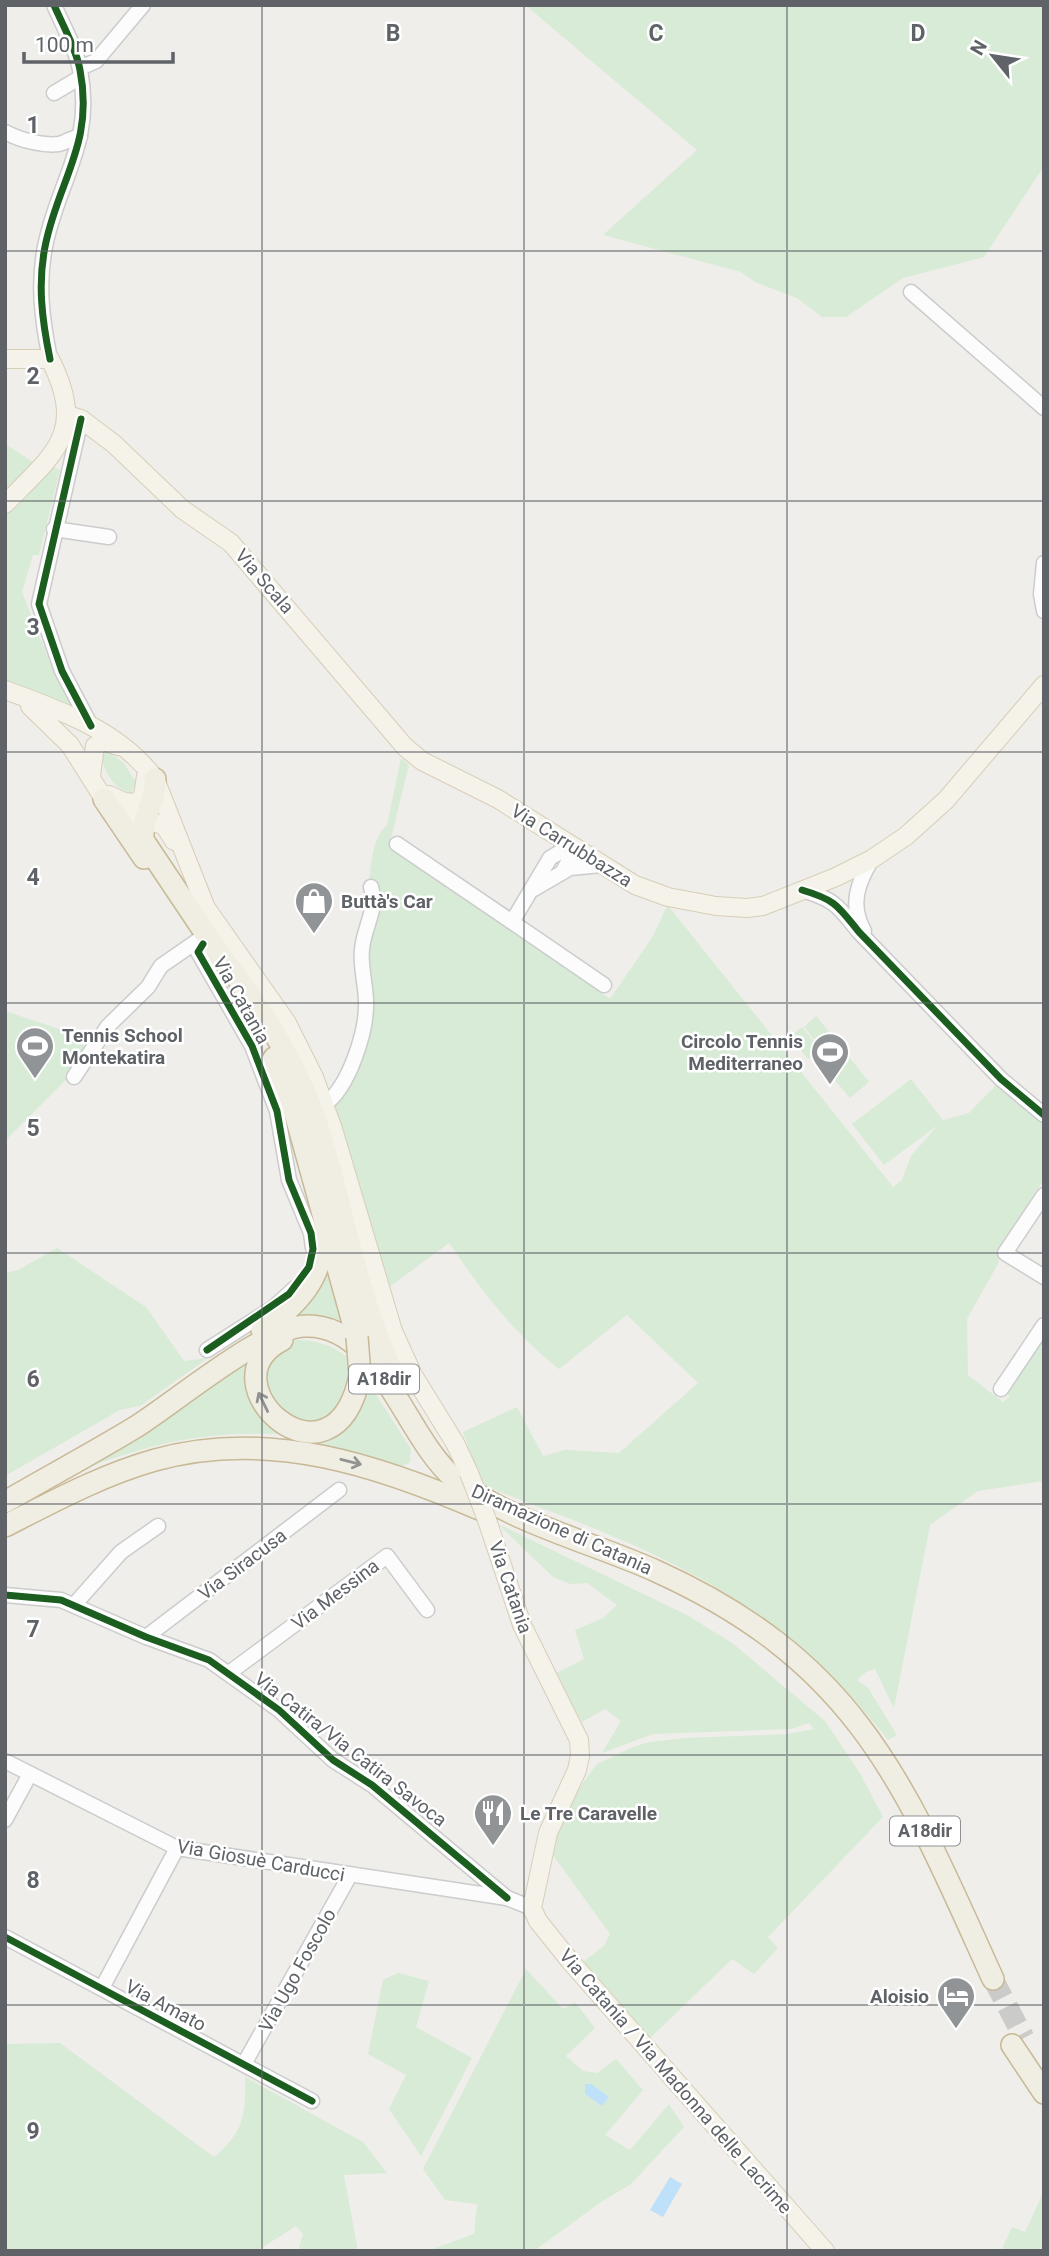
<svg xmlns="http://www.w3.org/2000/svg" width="1049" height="2256" viewBox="0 0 1049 2256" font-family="Roboto,sans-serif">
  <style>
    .green { fill: #d8ebd6 }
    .water { fill: #bfe0f9 }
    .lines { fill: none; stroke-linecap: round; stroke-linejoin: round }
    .highway-tunnel { stroke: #cbcbca; stroke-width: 21; stroke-dasharray: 21 10; stroke-linecap: butt }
    .minor-casing { stroke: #cbcccc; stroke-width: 17 }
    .major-casing { stroke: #d7ceb8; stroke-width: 20 }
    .highway-casing { stroke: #c8b996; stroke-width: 24 }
    .minor { stroke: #fdfcfc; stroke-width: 14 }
    .major { stroke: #f4f2e9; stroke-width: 18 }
    .highway { stroke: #f0ede3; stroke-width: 21 }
    .major-bridge-casing { stroke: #d7ceb8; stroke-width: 20; stroke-linecap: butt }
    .highway-bridge-casing { stroke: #c8b996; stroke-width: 24; stroke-linecap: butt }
    .major-bridge { stroke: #f4f2e9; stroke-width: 18 }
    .highway-bridge { stroke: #f0ede3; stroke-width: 21 }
    .cycleway-casing { stroke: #fff; stroke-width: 11 }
    .cycleway { stroke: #1b5e20; stroke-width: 7 }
    .oneway { stroke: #929393 }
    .grid { fill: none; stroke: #5f6368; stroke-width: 2; stroke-opacity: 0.55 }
    .labels { text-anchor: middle; stroke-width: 5; stroke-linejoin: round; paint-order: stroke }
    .shield { fill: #fff; stroke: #8f9295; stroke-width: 2 }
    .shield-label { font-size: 18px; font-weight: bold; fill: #5f6368 }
    .street-label { font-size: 19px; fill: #5f6368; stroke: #fff }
    .poi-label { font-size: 19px; font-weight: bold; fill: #5f6368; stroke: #fff; text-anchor: start }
    .grid-label { font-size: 23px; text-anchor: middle; font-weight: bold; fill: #5f6368; stroke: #fff; stroke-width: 5; stroke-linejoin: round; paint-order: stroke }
  </style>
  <rect width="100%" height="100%" fill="#efeeea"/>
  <g class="green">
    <polygon points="525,5 1044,5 1044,166 984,257 903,278 846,317 822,317 797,298 755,282 741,272 603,235 697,150"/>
    <polygon points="5,444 33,462 5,492"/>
    <polygon points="51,466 60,470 39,555 33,555 22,592 56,678 76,715 5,684 5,512"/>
    <path d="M 106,750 L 124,763 L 136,783 L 131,793 C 115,790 100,769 103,753 Z"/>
    <path d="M 401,758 L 409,765 L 389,846 L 610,999 L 653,936 L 667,906 L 670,908 L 893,1187 L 902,1180 L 911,1156 L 938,1125 L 884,1165 L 852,1124 L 911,1079 L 943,1120 L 969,1113 L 997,1084 L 1044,1122 L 1044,1179 L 996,1253 L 999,1262 L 967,1319 L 968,1375 L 1003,1402 L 1010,1396 L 1005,1392 L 1044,1336 L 1044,1481 L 978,1491 L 930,1525 L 894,1708 L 875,1669 L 866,1672 L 857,1680 L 868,1688 L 897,1735 L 888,1740 C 816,1647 733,1588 624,1541 C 577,1520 528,1504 481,1484 L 463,1432 L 517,1407 L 543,1456 L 565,1450 L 619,1453 L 698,1383 L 627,1315 L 559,1369 C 514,1334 481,1290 449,1243 L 388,1288 L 333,1104 C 343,1084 364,1052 368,1031 C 373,1001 359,967 367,939 C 373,919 391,897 369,880 C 372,861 372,839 387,825 Z"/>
    <polygon points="5,1011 80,1036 76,1043 88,1047 73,1073 5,1141"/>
    <polygon points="816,1016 835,1039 822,1049 804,1027"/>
    <polygon points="802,1027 820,1049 808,1059 790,1037"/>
    <polygon points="838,1043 869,1082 850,1098 818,1060"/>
    <polygon points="57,1248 146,1307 184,1361 208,1358 140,1406 120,1410 5,1476 5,1273 18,1270"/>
    <polygon points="325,1254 348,1332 290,1320"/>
    <path d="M 297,1340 C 319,1340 336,1347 352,1361 L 336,1411 L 312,1424 L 278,1416 L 261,1376 L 279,1347 Z"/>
    <path d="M 267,1343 L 254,1368 L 295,1435 C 195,1429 140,1446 48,1483 Z"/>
    <path d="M 371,1387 L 411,1449 L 410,1462 L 397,1469 L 305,1445 C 341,1440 360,1420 371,1387 Z"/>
    <polygon points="498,1524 687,1615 732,1643 825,1721 861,1775 883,1817 768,1937 778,1948 754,1974 732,1959 647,2041 579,1965 604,1946 610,1934 550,1851 552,1839 575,1794 597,1764 633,1747 649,1742 685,1738 787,1734 814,1729 809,1723 791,1729 653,1734 602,1753 621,1721 605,1709 582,1722 554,1674 584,1659 575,1630 603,1618 617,1605 587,1583 570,1584 553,1577"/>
    <polygon points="526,1969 563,2009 575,2002 595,2028 566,2056 583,2071 597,2073 616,2059 643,2090 605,2135 630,2150 669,2104 684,2127 631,2184 601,2202 534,2251 427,2251 474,2234 477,2204 445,2200 423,2169"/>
    <polygon points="398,1973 429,1981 416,2027 472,2058 421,2156 389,2109 406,2075 368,2054 383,1980"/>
    <path d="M 60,2043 L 214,2157 C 244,2132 246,2114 245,2077 L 363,2142 L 387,2173 L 344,2175 L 358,2251 L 298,2251 L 303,2234 L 296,2226 L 257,2251 L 5,2251 L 5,2044 Z"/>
    <polygon points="1044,2191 1044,2251 1001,2251 1012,2227 1025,2232"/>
  </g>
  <g class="water">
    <polygon points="585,2084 591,2084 609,2097 602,2106 585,2094"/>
    <polygon points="670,2177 682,2184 663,2217 650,2210"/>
  </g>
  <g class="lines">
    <polyline class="highway-tunnel" points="993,1979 1024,2038"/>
    <defs>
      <g id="minor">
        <polyline points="80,68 96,61 143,5"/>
        <polyline points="54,93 81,77"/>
        <path d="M 5,132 C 20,140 42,146 59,144 C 67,142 72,137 80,137"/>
        <polyline points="911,292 1044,408"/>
        <path d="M 50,359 C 42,320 37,282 46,242 C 60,178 94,142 80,70 C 76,48 63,26 54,5"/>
        <polyline points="81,419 39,604 62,671 91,726"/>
        <polyline points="54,529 109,537"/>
        <polyline points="1044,563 1041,594 1044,611"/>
        <polyline points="397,844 512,922 550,858 572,845 570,858 563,871"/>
        <polyline points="534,889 570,868 601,865"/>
        <path d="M 802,890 C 836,900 838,906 859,932 L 1001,1079 L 1044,1115"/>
        <polyline points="512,922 604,985"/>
        <path d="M 864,931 C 849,905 858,882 872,859"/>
        <polyline points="203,944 198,952 252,1046 277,1111 289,1180 311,1233 313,1248"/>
        <polyline points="74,1077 108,1026 148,987 161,966 200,939"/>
        <path d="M 325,1104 C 349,1087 367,1031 366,1002 C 366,985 360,966 362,949 C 364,926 378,910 371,887"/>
        <polyline points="1044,1195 1005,1253 1044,1277"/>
        <polyline points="207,1350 273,1308 295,1288"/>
        <polyline points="1001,1389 1044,1325"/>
        <polyline points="5,1595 61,1600 146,1637 209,1660 279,1710 333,1760 372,1785 507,1898"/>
        <polyline points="74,1605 121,1552 158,1526"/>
        <polyline points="146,1637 339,1490"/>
        <polyline points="229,1673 387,1556 427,1610"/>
        <polyline points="5,1761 177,1848 507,1898 532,1908"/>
        <polyline points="5,1820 30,1774"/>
        <polyline points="5,1937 312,2101"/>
        <polyline points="102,1988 177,1848"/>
        <polyline points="244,2064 350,1875"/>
      </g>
      <g id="major">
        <path d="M 5,359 L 50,359 C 87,433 55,453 5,504"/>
        <polyline points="68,415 81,419 114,444 182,509 231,543 405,747 422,761 498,799 635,885 668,897 716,906 747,908 763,906 836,877 872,859 906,836 946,800 1044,685"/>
        <path d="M 5,690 C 60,710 120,731 155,779 L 206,908 L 287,1023 L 314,1077 L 333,1129 L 393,1331 L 413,1375 L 455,1443 L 469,1473"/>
        <polyline points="30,706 70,745 104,799 129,817 164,825 174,841"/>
        <polyline points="91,776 95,746 104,741 118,746"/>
        <polyline points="109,795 124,802 136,803 143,796 146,776"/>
        <polyline points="487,1520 522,1625 579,1740 580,1756 577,1770 548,1833 532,1908 538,1921 570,1961 825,2251"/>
      </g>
      <g id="highway">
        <path d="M 155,779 C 156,802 141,818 143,840 L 228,967"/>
        <polyline points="104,799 144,858"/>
        <path d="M 221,956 C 260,1006 295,1060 316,1121 C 344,1207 356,1300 397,1381"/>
        <polyline points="274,1058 292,1102 357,1337"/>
        <path d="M 262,1330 C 295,1307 327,1276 321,1232"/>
        <path d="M 282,1340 C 200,1382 334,1503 360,1375"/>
        <path d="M 5,1502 C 48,1477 91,1454 134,1428 C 173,1404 265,1326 306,1326 C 380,1324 405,1438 455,1479 C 507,1521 594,1543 656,1571 C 861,1664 906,1788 993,1979"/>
        <path d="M 5,1526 C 54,1501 102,1475 155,1460 C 269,1428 381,1466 484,1511"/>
        <polyline points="1012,2045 1044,2093"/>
      </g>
    </defs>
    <use href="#minor" class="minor-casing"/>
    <use href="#major" class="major-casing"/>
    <use href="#highway" class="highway-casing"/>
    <use href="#minor" class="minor"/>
    <use href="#major" class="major"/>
    <use href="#highway" class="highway"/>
    <defs>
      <polyline id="major-bridge" points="469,1473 487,1520"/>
      <polyline id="highway-bridge" points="357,1337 360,1375"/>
    </defs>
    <use href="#major-bridge" class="major-bridge-casing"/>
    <use href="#highway-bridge" class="highway-bridge-casing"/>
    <use href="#major-bridge" class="major-bridge"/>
    <use href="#highway-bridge" class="highway-bridge"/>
    <defs>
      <g id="cycleway">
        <path d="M 50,359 C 42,320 37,282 46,242 C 60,178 94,142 80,70 C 76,48 63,26 54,5"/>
        <polyline points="81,419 39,604 62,671 91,726"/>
        <path d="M 802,890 C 836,900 838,906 859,932 L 1001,1079 L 1044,1115"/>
        <polyline points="203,944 198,952 252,1046 277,1111 289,1180 311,1233 313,1249 309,1267 289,1294 207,1350"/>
        <polyline points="5,1595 61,1600 146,1637 209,1660 279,1710 333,1760 372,1785 507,1898"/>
        <polyline points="5,1937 312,2101"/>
      </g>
    </defs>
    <use href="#cycleway" class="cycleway-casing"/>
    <use href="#cycleway" class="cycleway"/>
  </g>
  <defs><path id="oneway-shaft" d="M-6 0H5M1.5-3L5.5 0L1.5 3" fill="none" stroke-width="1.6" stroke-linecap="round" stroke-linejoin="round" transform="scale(1.75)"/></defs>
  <g class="oneway">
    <use href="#oneway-shaft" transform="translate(263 1402) rotate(-116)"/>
    <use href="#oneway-shaft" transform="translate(351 1462) rotate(14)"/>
  </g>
  <path class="grid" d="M 262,5 L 262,2251M 524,5 L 524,2251M 787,5 L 787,2251M 5,251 L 1044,251M 5,501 L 1044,501M 5,752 L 1044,752M 5,1003 L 1044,1003M 5,1253 L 1044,1253M 5,1504 L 1044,1504M 5,1755 L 1044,1755M 5,2005 L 1044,2005"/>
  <defs>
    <symbol id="shop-pin" viewBox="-11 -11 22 30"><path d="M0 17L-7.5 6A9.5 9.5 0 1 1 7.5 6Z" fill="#919496" stroke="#fff"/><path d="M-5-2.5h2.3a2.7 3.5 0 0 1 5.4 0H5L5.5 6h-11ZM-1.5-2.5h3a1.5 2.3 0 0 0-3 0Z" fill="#fff"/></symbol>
    <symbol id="stadium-pin" viewBox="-11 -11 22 30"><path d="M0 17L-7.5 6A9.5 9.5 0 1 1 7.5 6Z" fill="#919496" stroke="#fff"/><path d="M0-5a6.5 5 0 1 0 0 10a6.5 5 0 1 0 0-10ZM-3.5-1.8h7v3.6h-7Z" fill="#fff"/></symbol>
    <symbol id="restaurant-pin" viewBox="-11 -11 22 30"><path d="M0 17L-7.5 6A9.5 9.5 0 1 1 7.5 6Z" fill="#919496" stroke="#fff"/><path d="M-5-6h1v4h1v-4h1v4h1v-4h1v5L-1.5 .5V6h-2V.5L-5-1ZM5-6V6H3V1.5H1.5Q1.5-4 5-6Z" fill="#fff"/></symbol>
    <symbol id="hotel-pin" viewBox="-11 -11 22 30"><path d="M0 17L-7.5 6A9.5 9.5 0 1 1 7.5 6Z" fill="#919496" stroke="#fff"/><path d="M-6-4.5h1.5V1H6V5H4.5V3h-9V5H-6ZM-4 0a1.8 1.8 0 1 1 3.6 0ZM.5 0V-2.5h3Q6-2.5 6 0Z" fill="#fff"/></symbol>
  </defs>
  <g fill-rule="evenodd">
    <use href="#shop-pin" x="292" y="879" width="44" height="60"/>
    <use href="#stadium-pin" x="13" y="1024" width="44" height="60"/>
    <use href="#stadium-pin" x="808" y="1030" width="44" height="60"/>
    <use href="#restaurant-pin" x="471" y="1791" width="44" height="60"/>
    <use href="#hotel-pin" x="934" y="1974" width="44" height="60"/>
  </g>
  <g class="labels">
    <g class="shield">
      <rect x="349" y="1364.5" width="70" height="29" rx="5"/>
      <rect x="890" y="1816.5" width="70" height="29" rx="5"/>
    </g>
    <g class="shield-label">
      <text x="384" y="1385">A18dir</text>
      <text x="925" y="1837">A18dir</text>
    </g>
    <g class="street-label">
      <text transform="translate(265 581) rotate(49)" y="7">Via Scala</text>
      <text transform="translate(572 845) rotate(32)" y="7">Via Carrubbazza</text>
      <text transform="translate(242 1000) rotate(61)" y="7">Via Catania</text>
      <text transform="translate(562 1529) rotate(24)" y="7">Diramazione di Catania</text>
      <text transform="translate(242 1564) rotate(-37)" y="7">Via Siracusa</text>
      <text transform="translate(511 1587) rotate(71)" y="7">Via Catania</text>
      <text transform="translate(335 1594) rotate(-37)" y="7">Via Messina</text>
      <text transform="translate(351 1749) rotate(38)" y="7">Via Catira/Via Catira Savoca</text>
      <text transform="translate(261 1860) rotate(10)" y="7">Via Giosuè Carducci</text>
      <text transform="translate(297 1970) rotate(-61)" y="7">Via Ugo Foscolo</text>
      <text transform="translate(166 2005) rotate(28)" y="7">Via Amato</text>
      <text transform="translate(676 2081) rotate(49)" y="7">Via Catania / Via Madonna delle Lacrime</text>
    </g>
    <g class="poi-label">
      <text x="341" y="908">Buttà's Car</text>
      <text x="62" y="1042">Tennis School<tspan x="62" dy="22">Montekatira</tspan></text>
      <text x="803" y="1048" text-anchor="end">Circolo Tennis<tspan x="803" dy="22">Mediterraneo</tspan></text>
      <text x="520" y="1820">Le Tre Caravelle</text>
      <text x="929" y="2003" text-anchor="end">Aloisio</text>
    </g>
  </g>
  <g class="grid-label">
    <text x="393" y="41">B</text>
    <text x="656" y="41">C</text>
    <text x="918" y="41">D</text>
    <text x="33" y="133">1</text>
    <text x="33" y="384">2</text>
    <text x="33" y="635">3</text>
    <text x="33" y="885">4</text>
    <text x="33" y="1136">5</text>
    <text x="33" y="1387">6</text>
    <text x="33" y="1637">7</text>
    <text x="33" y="1888">8</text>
    <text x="33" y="2139">9</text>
  </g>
  <rect width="1049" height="2256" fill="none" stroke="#5f6368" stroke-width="14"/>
  <g transform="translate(993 56) rotate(300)" stroke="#ffffff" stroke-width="5" paint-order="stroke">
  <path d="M0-5L12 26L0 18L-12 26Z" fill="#5f6368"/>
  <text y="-10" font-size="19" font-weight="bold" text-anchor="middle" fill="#5f6368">N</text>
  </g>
  <path d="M24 52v10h149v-10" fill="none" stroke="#5f6368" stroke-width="3.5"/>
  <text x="35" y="52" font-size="21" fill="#5f6368" stroke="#ffffff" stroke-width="5" paint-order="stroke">100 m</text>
</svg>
